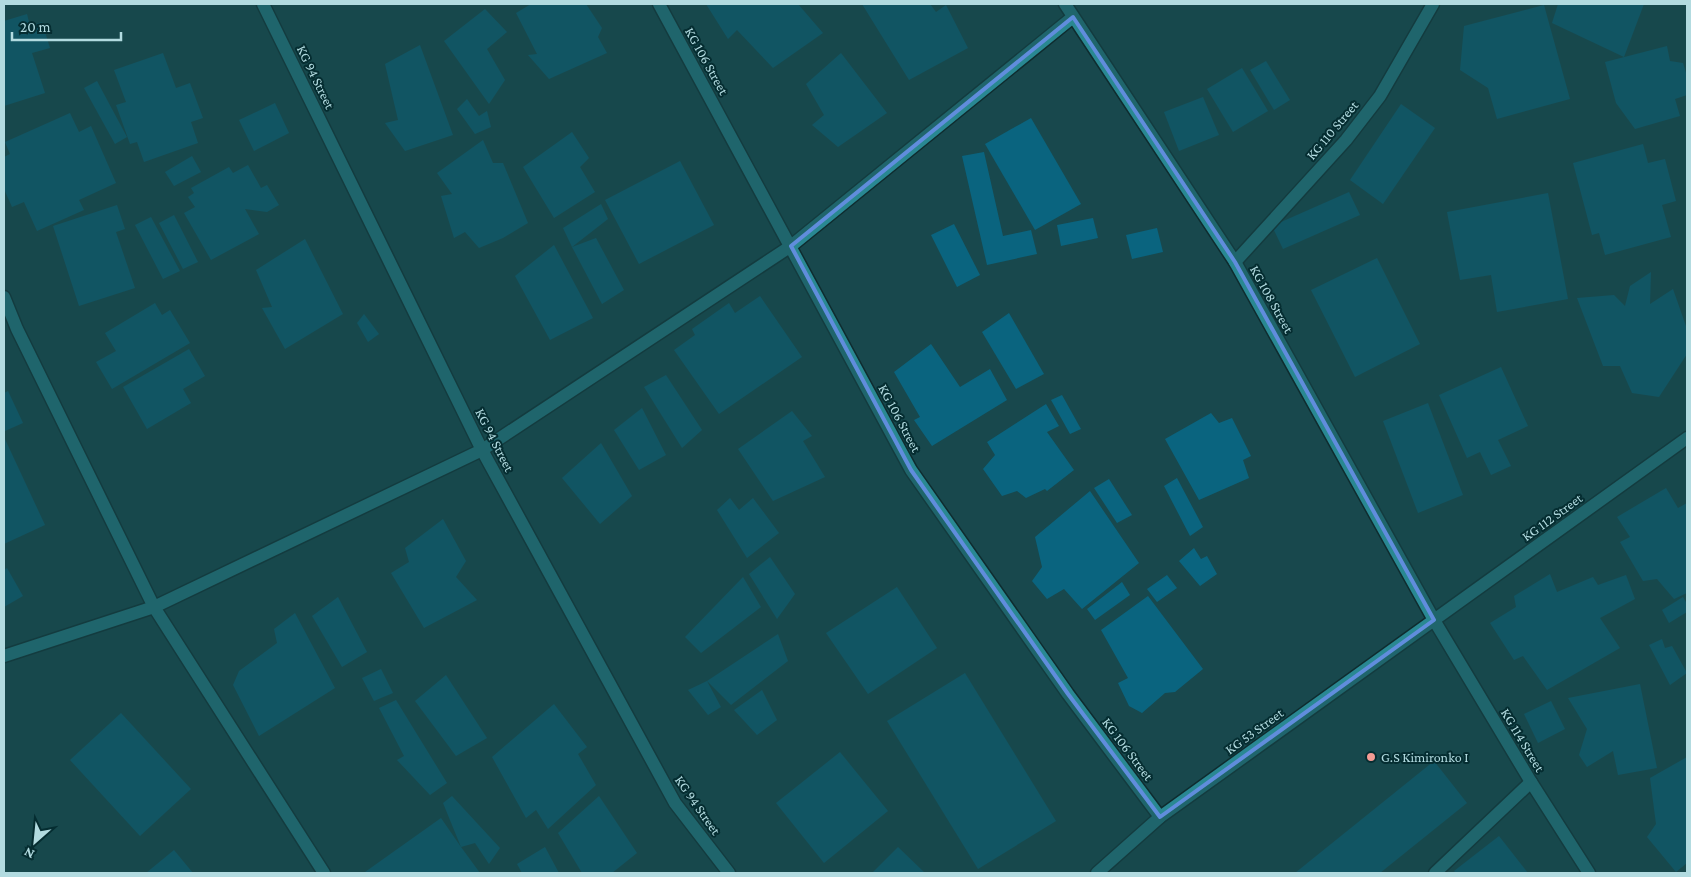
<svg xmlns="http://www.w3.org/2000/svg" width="1691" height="877" viewBox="0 0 1691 877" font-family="'Crimson Pro',serif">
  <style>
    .building { fill: #0a647f }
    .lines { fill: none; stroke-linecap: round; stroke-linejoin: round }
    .service-casing { stroke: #0f2c2f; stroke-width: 15 }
    .minor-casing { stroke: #0f2c2f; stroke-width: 15 }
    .service { stroke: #298892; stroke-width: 12 }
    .minor { stroke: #298892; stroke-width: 12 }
    .marked { fill: none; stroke: #608ddc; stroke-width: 4; stroke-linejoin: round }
    .poi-dot { fill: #f59c94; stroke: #052d31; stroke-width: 2 }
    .labels { text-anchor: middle; stroke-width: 4; stroke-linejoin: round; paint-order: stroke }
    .street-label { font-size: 14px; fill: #b2dbe0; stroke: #052d31 }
    .poi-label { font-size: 14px; fill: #b2dbe0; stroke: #052d31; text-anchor: start }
  </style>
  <rect width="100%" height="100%" fill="#18484d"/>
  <g class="building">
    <polygon points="531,4 586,4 602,28 598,37 607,53 549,79 528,55 537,54 516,13"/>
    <polygon points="706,4 798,4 823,33 773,68 737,30 728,39"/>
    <polygon points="862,4 930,4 936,12 946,5 968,48 909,80"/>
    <polygon points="1558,4 1644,4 1624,57 1552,23"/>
    <polygon points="1544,5 1570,99 1497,119 1488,88 1460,70 1464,26"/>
    <polygon points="485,9 507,32 487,49 505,80 489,104 444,41"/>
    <polygon points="27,14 30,26 42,22 50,48 32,53 45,93 4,106 4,21"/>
    <polygon points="420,45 453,135 405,151 385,123 398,120 385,64"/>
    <polygon points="1667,46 1670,61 1683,63 1687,76 1687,95 1675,99 1680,116 1635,129 1616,103 1605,62"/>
    <polygon points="163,53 176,88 190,83 203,118 191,122 198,143 144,162 137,142 130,144 116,105 126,102 114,70"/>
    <polygon points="841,53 887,113 838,147 812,125 824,115 806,84"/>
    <polygon points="1266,61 1290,100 1274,110 1250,70"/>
    <polygon points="1242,68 1268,111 1233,132 1207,89"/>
    <polygon points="97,81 127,137 115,144 84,88"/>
    <polygon points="1203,97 1219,135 1179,151 1164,112"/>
    <polygon points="467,99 479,116 487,111 491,127 475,134 457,109"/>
    <polygon points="275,103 289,133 254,151 239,120"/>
    <polygon points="1401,104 1435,128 1383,204 1350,180"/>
    <polygon points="70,113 79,132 91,126 116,183 79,200 84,210 37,231 24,202 12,207 4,189 4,157 10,154 5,142"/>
    <polygon points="1031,118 1081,204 1035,230 985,144"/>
    <polygon points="572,132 589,158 580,167 595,192 554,218 523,167"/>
    <polygon points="483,140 493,163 503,163 528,223 503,238 479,248 465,232 454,238 441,196 452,194 437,173"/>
    <polygon points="1643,144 1648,163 1665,159 1676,201 1662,205 1671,237 1605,255 1599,233 1592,235 1573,163"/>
    <polygon points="984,152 1003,236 1031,230 1037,254 987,265 962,156"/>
    <polygon points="192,156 201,172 174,186 165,172"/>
    <polygon points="680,161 714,225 639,264 605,200"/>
    <polygon points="248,165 261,188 267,185 279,205 267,212 245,209 259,234 211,260 184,213 195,207 188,197 194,193 191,188 229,167 233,173"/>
    <polygon points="1349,192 1360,215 1283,249 1272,226"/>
    <polygon points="1548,193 1568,299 1497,312 1491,275 1460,280 1447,212"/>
    <polygon points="601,204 608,219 572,247 563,228"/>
    <polygon points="117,205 125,229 116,232 135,288 79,306 53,226"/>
    <polygon points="174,215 198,262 183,269 159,223"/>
    <polygon points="151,217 180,271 163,279 135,225"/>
    <polygon points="1093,218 1098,238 1061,246 1057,225"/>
    <polygon points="954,224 980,275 957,287 931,235"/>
    <polygon points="1157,228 1163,252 1132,259 1126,235"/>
    <polygon points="596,238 624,290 602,304 572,247"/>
    <polygon points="305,239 343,314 285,349 262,308 272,307 256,270"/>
    <polygon points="554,245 593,318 550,340 515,276"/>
    <polygon points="1377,258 1420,344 1355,377 1311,290"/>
    <polygon points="1651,272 1650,304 1673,289 1687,329 1687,354 1659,397 1632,393 1620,366 1603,366 1577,298 1614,295 1625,306 1630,286"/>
    <polygon points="760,296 802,357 719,414 674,350 695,335 692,329 729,303 735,313"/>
    <polygon points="155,303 162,315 170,310 190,343 112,389 96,362 116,351 105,333"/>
    <polygon points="1009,313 1044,374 1016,389 982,332"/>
    <polygon points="364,314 379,334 368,342 357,323"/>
    <polygon points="931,344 960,387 990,369 1007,400 932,446 914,420 920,417 894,372"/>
    <polygon points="189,349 205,376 183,389 191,403 147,429 123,387"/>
    <polygon points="1501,367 1528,426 1498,440 1511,466 1491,475 1480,452 1467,458 1439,395"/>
    <polygon points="666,375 702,430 682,448 644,387"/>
    <polygon points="8,391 23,423 5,431 4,428 4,393"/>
    <polygon points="1062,395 1081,429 1070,434 1051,400"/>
    <polygon points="1428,403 1463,495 1418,513 1383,421"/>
    <polygon points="1046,404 1059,426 1047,432 1074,470 1047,491 1045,489 1026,498 1017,491 1002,496 983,469 995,455 987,442"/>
    <polygon points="642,408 666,455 639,470 614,430"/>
    <polygon points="792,411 812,436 803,441 825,477 773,501 738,449"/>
    <polygon points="1211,413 1219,423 1232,418 1251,456 1243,460 1249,478 1199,500 1165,439"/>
    <polygon points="4,437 45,525 4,544"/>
    <polygon points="601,443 632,496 600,524 562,478"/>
    <polygon points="1177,478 1203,527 1190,536 1164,486"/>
    <polygon points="1109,479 1132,515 1117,523 1094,488"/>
    <polygon points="1666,488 1678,508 1687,503 1687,593 1674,599 1657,579 1643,581 1620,542 1630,537 1617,517"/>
    <polygon points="1090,491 1139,563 1082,609 1064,589 1047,599 1032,581 1042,567 1035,537"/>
    <polygon points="730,498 739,510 753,498 779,533 747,558 717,510"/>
    <polygon points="443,519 466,561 456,577 477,600 424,628 391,573 409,562 405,548"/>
    <polygon points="1194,548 1201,559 1207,556 1217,574 1200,586 1179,561"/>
    <polygon points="770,557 795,594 777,619 749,574"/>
    <polygon points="7,568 23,596 4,607 4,570"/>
    <polygon points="1550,574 1557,592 1593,577 1598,585 1626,575 1635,599 1600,618 1620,648 1547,690 1523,656 1514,660 1490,623 1516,607 1514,596"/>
    <polygon points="1167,575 1177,588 1157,602 1147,589"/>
    <polygon points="743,577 761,607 701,653 685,637"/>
    <polygon points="1122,582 1130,595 1095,620 1087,609"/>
    <polygon points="897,587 937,648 868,694 826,633"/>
    <polygon points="1148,596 1203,669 1175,692 1165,693 1142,713 1129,706 1118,683 1128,678 1101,630"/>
    <polygon points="338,597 367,652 342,667 312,616"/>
    <polygon points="1683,597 1687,604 1687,612 1669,623 1662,610"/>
    <polygon points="295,613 335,688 259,736 233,685 239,671 277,643 274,629"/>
    <polygon points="778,634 788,661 731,705 707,681 721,707 708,715 688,690 707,681"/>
    <polygon points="1662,639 1665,648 1672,646 1687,673 1670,685 1649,645"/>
    <polygon points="381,669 393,693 374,701 362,678"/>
    <polygon points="965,673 1056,821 978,869 887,721"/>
    <polygon points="446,675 487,738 456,756 415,701"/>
    <polygon points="1640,684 1657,768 1618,775 1613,751 1587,767 1579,755 1587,729 1568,698"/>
    <polygon points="762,690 777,720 757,735 734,710"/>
    <polygon points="396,700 447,783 430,795 397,760 404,756 379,708"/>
    <polygon points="1551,701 1565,729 1538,743 1524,714"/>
    <polygon points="554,704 587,747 578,754 596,785 548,829 536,810 526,818 492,757"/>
    <polygon points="121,713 191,789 140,836 70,760"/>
    <polygon points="840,752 888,811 824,863 776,803"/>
    <polygon points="1687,757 1687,863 1676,872 1647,837 1656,824 1650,778"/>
    <polygon points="1434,761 1467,803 1380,873 1295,873"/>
    <polygon points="452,796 500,848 489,864 475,843 461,847 480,873 366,873 365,872 441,818 461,847 443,803"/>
    <polygon points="599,796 637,853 612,873 582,873 558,833"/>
    <polygon points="1499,836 1528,873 1456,873 1454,871"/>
    <polygon points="545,847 559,873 540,873 539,872 536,873 522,873 517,864"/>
    <polygon points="898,847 925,873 872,873"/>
    <polygon points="174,850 193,873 146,873"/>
  </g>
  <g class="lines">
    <defs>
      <polyline id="service" points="1435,873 1531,782"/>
      <g id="minor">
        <polyline points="263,4 482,450 675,803 729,873"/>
        <polyline points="659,4 911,470 1068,694 1160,817"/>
        <polyline points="1065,4 1235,262 1434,620 1531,782 1589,873"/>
        <polyline points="1235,262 1346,140 1380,96 1433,4"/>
        <polyline points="4,297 17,329 154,607 324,873"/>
        <polyline points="4,656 154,607 482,450 791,246 1073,17"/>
        <polyline points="1097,873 1160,817 1687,438"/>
      </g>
    </defs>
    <use href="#service" class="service-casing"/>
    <use href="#minor" class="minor-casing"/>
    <use href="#service" class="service"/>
    <use href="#minor" class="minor"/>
  </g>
  <path d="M0 0H1691V877H0ZM 1073,17 L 1235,262 L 1434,620 L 1160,817 L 1068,694 L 911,470 L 791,246 Z" fill="#18484d" fill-opacity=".55" fill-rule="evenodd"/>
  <path class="marked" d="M 1073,17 L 1235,262 L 1434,620 L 1160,817 L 1068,694 L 911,470 L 791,246 Z"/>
  <circle class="poi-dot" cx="1371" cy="757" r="5"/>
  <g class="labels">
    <g class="street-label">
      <text transform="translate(707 61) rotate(61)" y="5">KG 106 Street</text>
      <text transform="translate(316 77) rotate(64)" y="5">KG 94 Street</text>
      <text transform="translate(1332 130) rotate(-50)" y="5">KG 110 Street</text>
      <text transform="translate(1272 299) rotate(61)" y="5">KG 108 Street</text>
      <text transform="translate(900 418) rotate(62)" y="5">KG 106 Street</text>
      <text transform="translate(495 440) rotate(63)" y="5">KG 94 Street</text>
      <text transform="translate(1552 517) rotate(-36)" y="5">KG 112 Street</text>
      <text transform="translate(1254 731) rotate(-36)" y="5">KG 53 Street</text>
      <text transform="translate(1523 740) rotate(59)" y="5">KG 114 Street</text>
      <text transform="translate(1128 749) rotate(53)" y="5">KG 106 Street</text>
      <text transform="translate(698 805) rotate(55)" y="5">KG 94 Street</text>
    </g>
    <g class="poi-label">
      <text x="1381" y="762">G.S Kimironko I</text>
    </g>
  </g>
  <rect width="1691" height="877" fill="none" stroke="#b2dbe0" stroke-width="10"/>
  <g transform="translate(35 842) rotate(207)" stroke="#052d31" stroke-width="4" paint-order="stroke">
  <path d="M0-4L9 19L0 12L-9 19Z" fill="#b2dbe0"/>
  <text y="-8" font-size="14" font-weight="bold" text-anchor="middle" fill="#b2dbe0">N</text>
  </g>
  <path d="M12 32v8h109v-8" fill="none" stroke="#b2dbe0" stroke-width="2.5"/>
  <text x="20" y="32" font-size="15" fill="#b2dbe0" stroke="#052d31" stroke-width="4" paint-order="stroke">20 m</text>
</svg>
